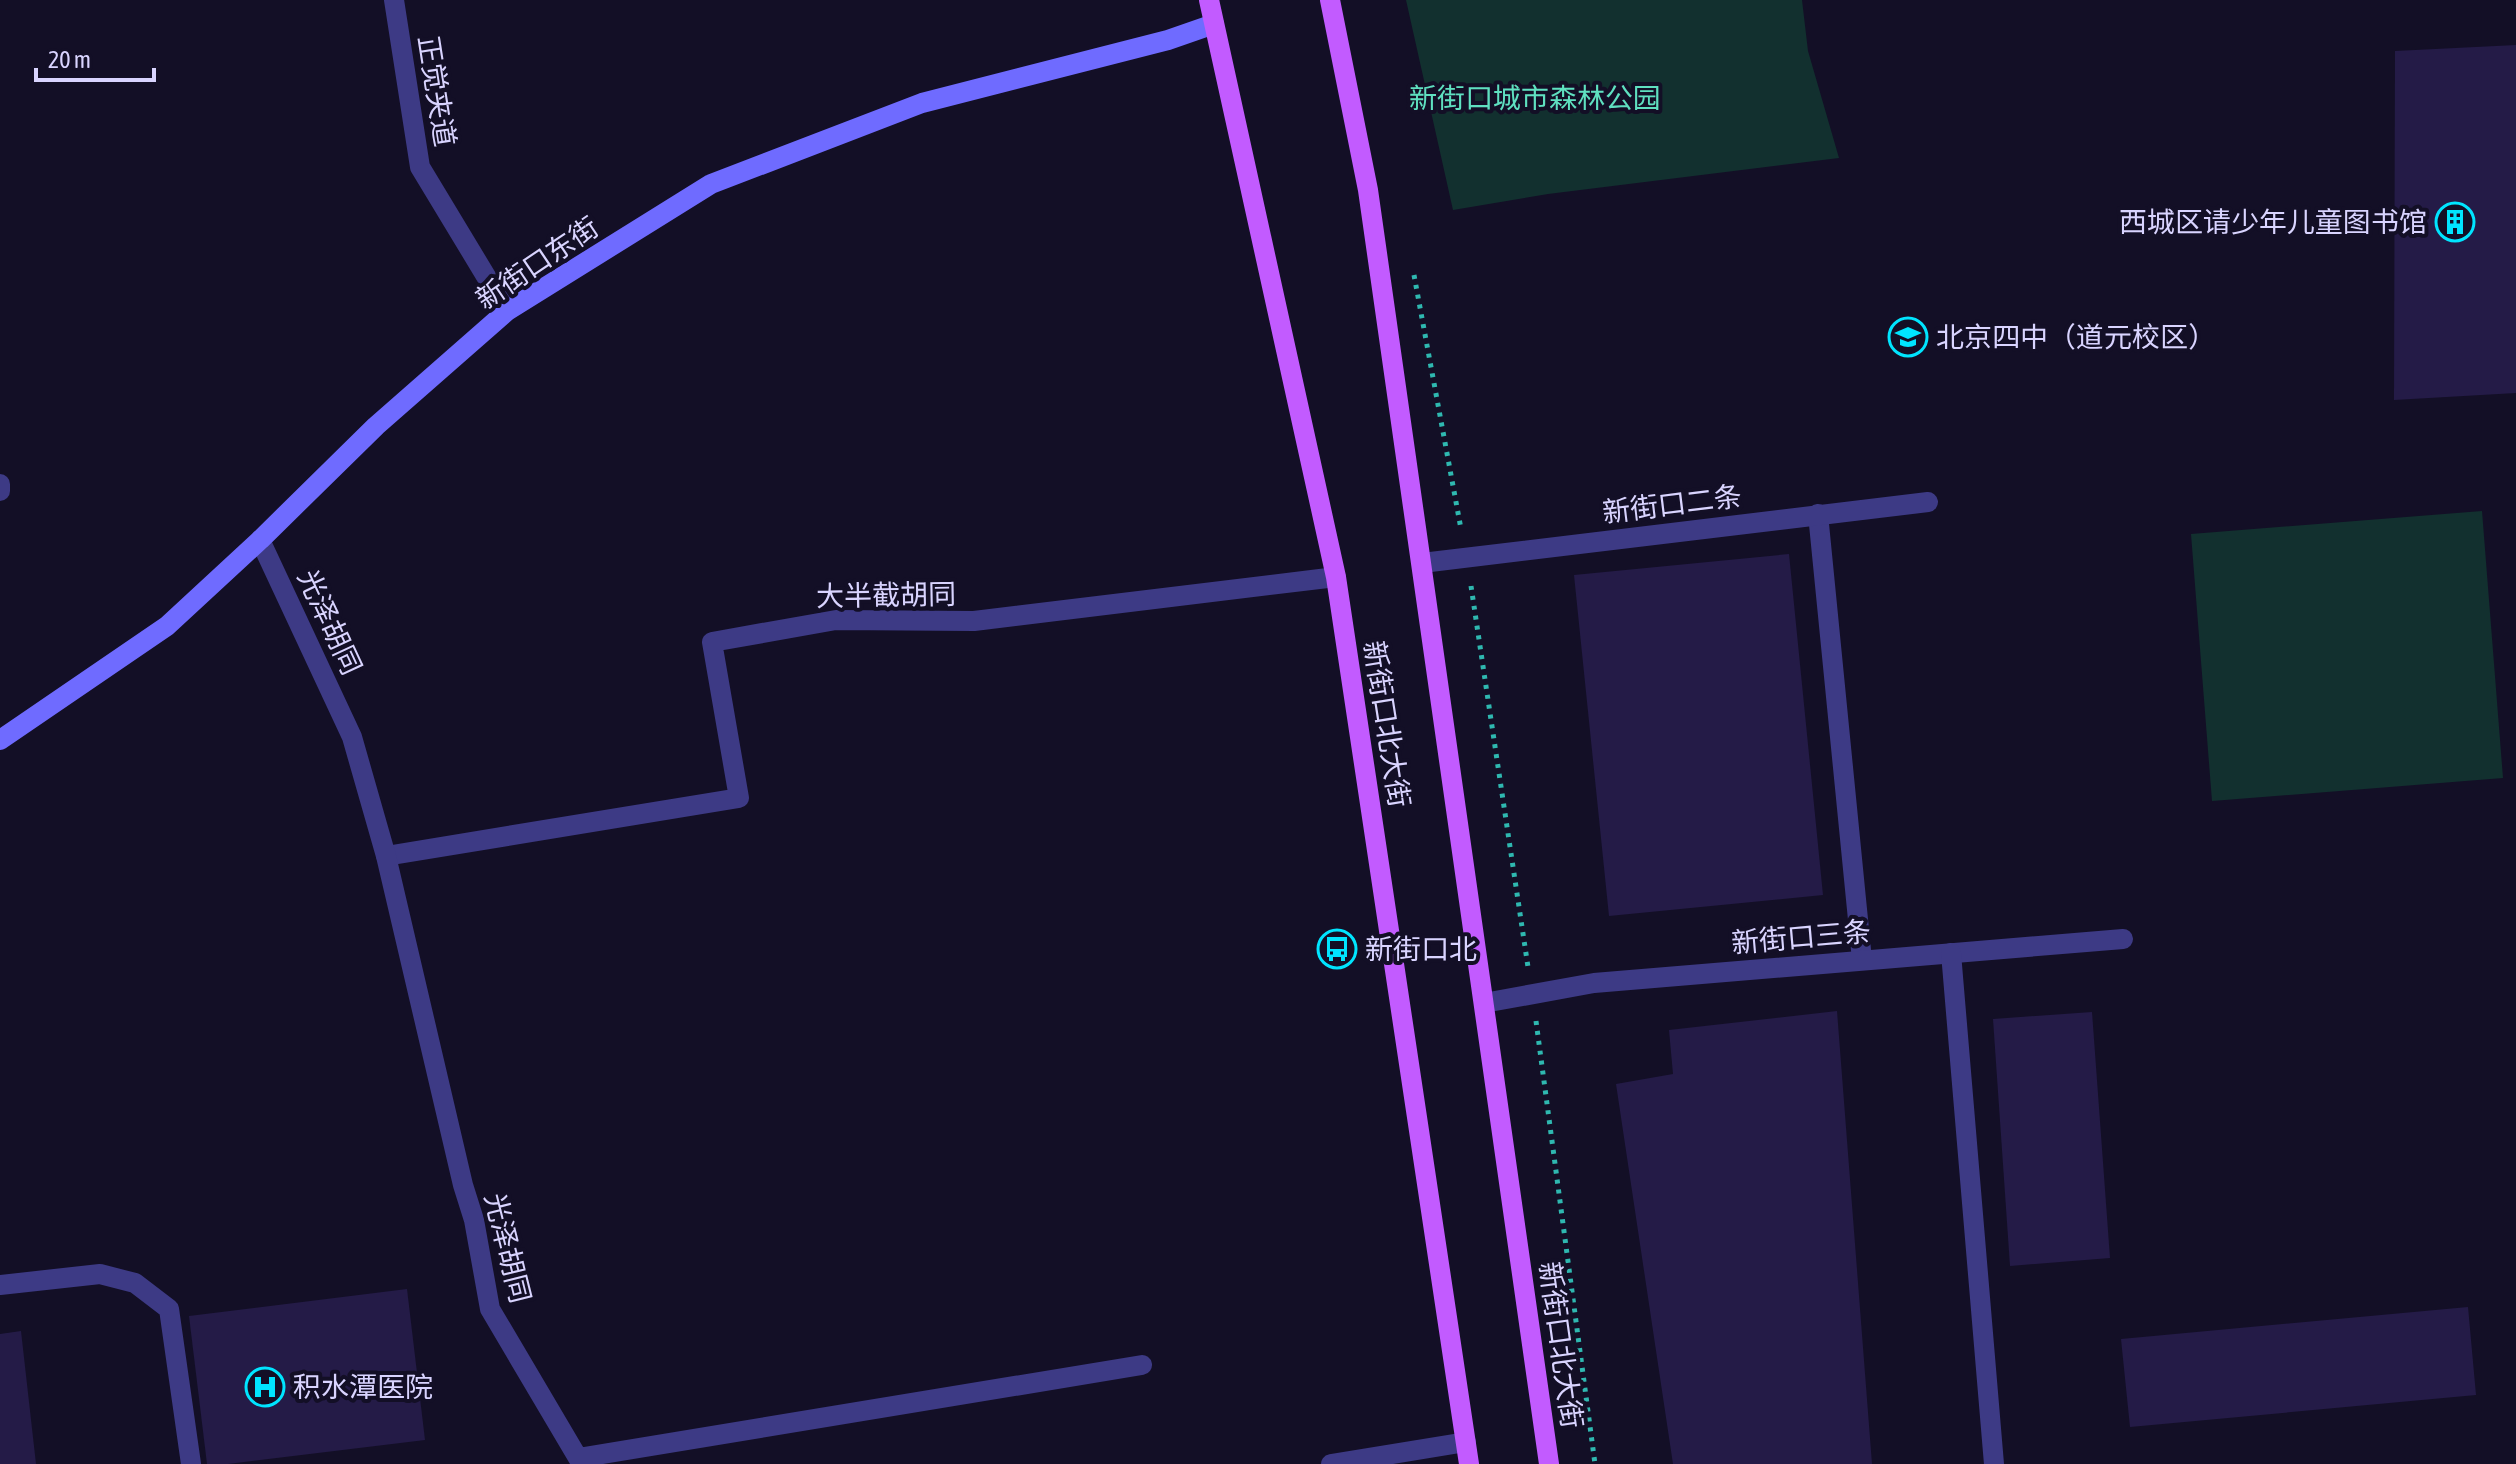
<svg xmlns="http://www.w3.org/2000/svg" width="2516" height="1464" viewBox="0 0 2516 1464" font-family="'Asap Condensed','Noto Sans SC',sans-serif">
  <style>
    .green { fill: #12302f }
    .building { fill: #241b47 }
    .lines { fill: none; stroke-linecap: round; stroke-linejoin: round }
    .path { stroke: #2fb8b0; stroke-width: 5; stroke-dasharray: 4 6; stroke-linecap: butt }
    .lane { stroke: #3d3a85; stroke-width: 20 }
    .street { stroke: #3d3a85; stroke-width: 20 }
    .secondary { stroke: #6f6bff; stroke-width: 20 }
    .primary { stroke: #c25bff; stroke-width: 20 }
    .labels { text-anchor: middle; stroke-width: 8; stroke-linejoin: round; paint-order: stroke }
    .street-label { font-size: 28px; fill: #d9d4ff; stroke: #130f26 }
    .park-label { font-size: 28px; fill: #5fe0c0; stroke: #130f26 }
    .poi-label { font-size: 28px; fill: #d9d4ff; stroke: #130f26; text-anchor: start }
  </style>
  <rect width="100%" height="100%" fill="#130f26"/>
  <g class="green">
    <polygon points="1406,0 1802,0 1808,51 1839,158 1548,194 1453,210"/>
    <polygon points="2482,511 2503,778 2212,801 2191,534"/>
  </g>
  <g class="building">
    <polygon points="2516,45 2516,393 2394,400 2395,51"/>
    <polygon points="1789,554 1823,895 1609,916 1574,575"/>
    <polygon points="1837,1011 1872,1464 1673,1464 1616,1084 1673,1074 1669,1030"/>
    <polygon points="2092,1012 2110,1258 2010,1266 1993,1019"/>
    <polygon points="407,1289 425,1440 228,1464 207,1464 189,1316"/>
    <polygon points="2468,1307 2476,1395 2130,1427 2121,1339"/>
    <polygon points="21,1331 36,1464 0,1464 0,1334"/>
  </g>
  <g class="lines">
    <g class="path">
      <polyline points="1414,275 1461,529"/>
      <polyline points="1471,586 1528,967"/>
      <polyline points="1536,1021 1595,1464"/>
    </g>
    <g class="lane">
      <polyline points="394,0 420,167 507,311"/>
      <polyline points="0,484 0,491"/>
      <polyline points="1818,514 1862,960"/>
      <polyline points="1422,563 1928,502"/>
      <polyline points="386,856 739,798 712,642 836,620 974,621 1336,577"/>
      <polyline points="1484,1003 1594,983 2123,939"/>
      <polyline points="0,1285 100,1274 135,1283 169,1309 191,1464"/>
      <polyline points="1331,1464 1466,1442"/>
    </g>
    <g class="street">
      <polyline points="260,540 352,737 386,856 463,1185 474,1220 490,1309 578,1458 1142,1365"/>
      <polyline points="1951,953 1994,1464"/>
    </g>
    <polyline class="secondary" points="0,740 167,626 260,540 376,426 507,311 711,184 922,103 1168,40 1214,24"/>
    <g class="primary">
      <polyline points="1209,0 1336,577 1469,1464"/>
      <polyline points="1330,0 1368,190 1549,1464"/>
    </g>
  </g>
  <defs>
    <symbol id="building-ring" viewBox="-11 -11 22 22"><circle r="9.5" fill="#130f26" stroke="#00e5ff" stroke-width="1.5"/><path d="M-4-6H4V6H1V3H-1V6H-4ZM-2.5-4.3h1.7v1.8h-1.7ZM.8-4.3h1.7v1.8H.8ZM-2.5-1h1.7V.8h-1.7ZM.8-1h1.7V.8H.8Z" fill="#00e5ff"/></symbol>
    <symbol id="school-ring" viewBox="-11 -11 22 22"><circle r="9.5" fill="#130f26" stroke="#00e5ff" stroke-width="1.5"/><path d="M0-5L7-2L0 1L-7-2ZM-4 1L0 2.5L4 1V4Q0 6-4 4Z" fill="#00e5ff"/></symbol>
    <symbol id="bus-ring" viewBox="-11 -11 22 22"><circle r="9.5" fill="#130f26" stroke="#00e5ff" stroke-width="1.5"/><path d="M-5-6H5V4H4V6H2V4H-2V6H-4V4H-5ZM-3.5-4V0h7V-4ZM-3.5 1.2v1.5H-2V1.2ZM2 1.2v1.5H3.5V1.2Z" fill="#00e5ff"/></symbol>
    <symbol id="hospital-ring" viewBox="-11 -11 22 22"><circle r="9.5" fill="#130f26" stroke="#00e5ff" stroke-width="1.5"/><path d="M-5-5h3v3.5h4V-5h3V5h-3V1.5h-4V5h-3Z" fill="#00e5ff"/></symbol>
  </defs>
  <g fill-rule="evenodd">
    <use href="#building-ring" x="2433" y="200" width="44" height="44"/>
    <use href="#school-ring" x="1886" y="315" width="44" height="44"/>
    <use href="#bus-ring" x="1315" y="927" width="44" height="44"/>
    <use href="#hospital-ring" x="243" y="1365" width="44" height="44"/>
  </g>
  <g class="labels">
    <g class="street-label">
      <text transform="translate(437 91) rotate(81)" y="10">正觉夹道</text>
      <text transform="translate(537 263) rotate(-34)" y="10">新街口东街</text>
      <text transform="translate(1672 504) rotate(-7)" y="10">新街口二条</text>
      <text transform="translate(886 595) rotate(-1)" y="10">大半截胡同</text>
      <text transform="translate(330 622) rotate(65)" y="10">光泽胡同</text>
      <text transform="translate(1387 724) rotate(81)" y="10">新街口北大街</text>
      <text transform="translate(1801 937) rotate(-5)" y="10">新街口三条</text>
      <text transform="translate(508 1248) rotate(76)" y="10">光泽胡同</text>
      <text transform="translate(1561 1345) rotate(82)" y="10">新街口北大街</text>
    </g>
    <g class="park-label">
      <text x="1535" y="108">新街口城市森林公园</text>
    </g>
    <g class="poi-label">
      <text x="2427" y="232" text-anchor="end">西城区请少年儿童图书馆</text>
      <text x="1936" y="347">北京四中（道元校区）</text>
      <text x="1365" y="959">新街口北</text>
      <text x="293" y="1397">积水潭医院</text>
    </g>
  </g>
  <path d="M36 68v12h118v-12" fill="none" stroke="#d9d4ff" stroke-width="4"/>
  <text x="48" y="68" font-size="24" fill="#d9d4ff" stroke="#130f26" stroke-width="6" paint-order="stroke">20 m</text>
</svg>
